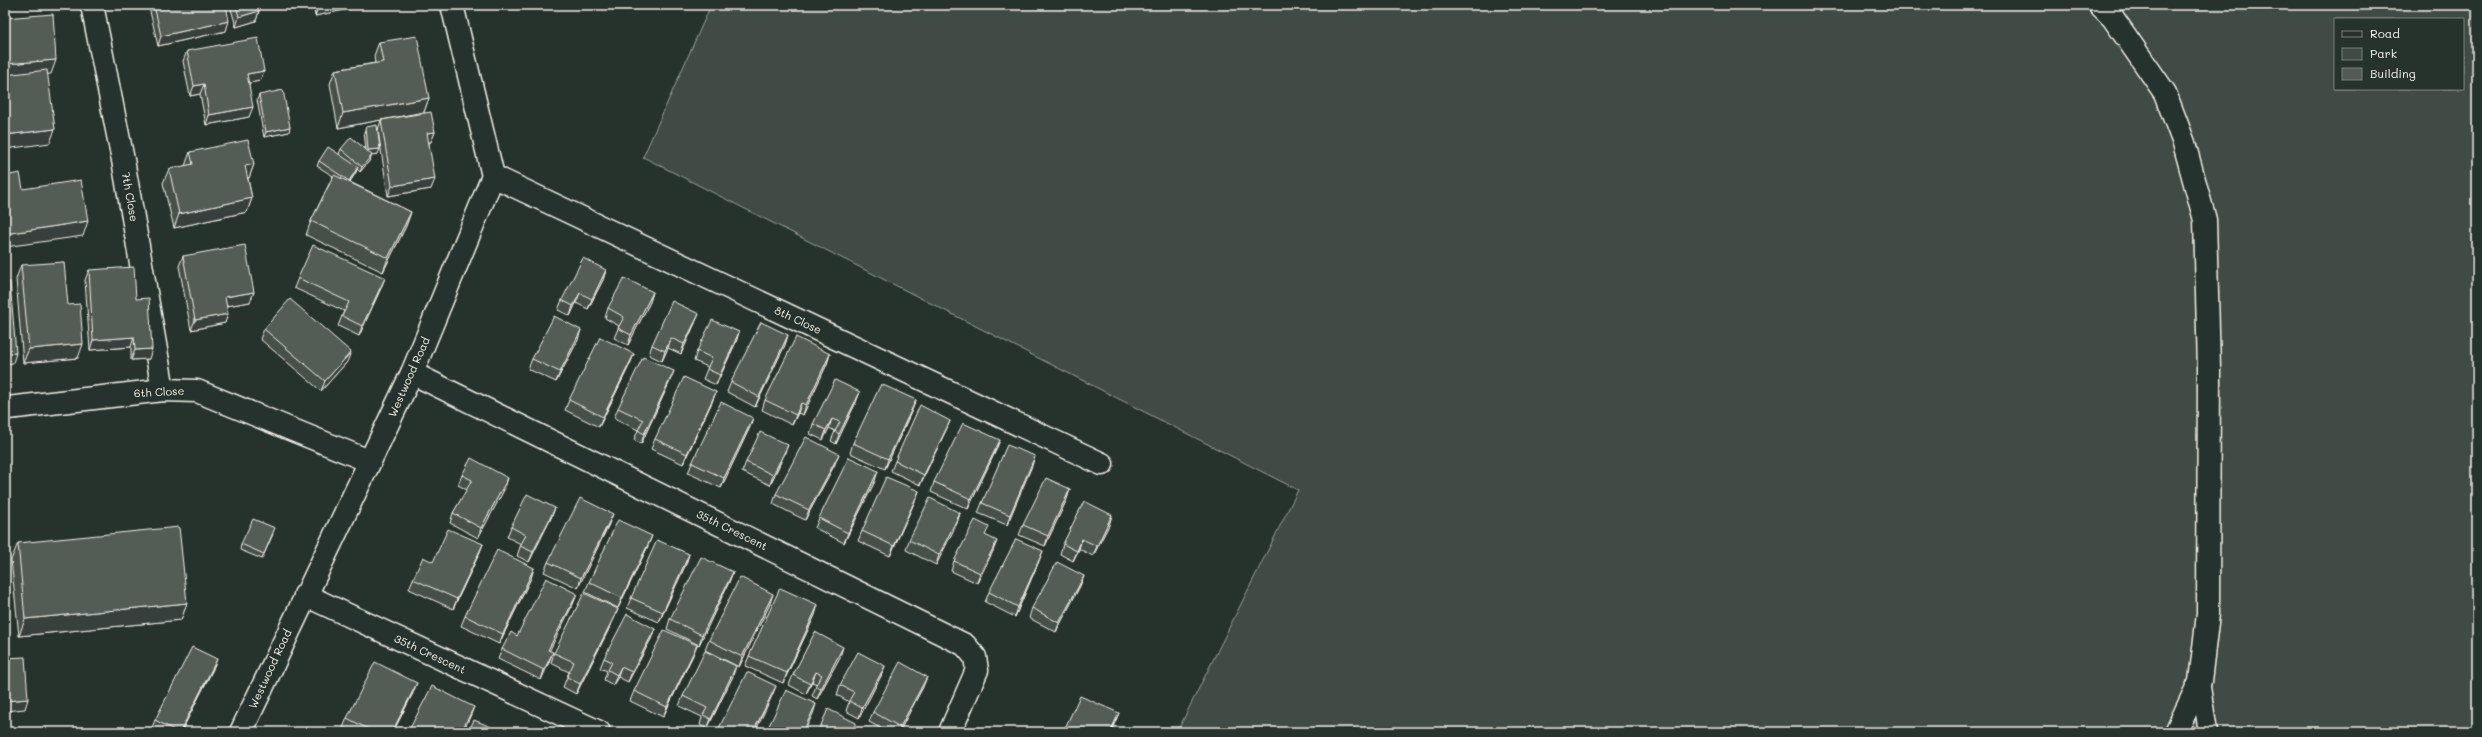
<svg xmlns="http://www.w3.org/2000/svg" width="2482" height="737" viewBox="0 0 2482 737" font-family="Mali,sans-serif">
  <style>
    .green { fill: #414b45; stroke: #9a9e96; fill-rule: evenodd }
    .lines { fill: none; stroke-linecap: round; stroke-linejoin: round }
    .service-casing { stroke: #f4f1e8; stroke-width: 21 }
    .minor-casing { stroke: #f4f1e8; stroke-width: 25 }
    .service { stroke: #26332d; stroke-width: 18 }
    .minor { stroke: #26332d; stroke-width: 22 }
    .wall { fill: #474f49; stroke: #f4f1e8 }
    .shaded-wall { fill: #39403c; stroke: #f4f1e8 }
    .building { fill: #525c55; stroke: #f4f1e8 }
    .labels { text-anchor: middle; stroke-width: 3; stroke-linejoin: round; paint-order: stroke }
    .street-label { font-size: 11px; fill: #f4f1e8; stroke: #26332d }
  </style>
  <rect width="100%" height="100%" fill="#26332d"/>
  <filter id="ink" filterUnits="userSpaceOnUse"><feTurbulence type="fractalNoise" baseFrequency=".025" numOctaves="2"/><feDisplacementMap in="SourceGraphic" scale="8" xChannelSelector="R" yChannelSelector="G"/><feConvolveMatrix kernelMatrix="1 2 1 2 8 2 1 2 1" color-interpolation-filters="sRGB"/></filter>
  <g filter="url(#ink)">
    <path class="green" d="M 711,5 L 2477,5 L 2477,732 L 1177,732 L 1298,490 L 643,157 ZM 2335,19 L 2463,19 L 2463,89 L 2335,89 Z"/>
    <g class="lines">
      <defs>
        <polyline id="service" points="2200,681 2208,732"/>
        <g id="minor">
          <polyline points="92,5 123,160 163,390"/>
          <polyline points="2100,5 2113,18 2165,93 2184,143 2205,220 2209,368 2208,614 2200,681 2176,732"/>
          <polyline points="493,176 1102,464"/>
          <polyline points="412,373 965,645 975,657 977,670 950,732"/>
          <polyline points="8,408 163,390 197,391 369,461"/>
          <polyline points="305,595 599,732"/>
          <polyline points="241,732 412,373 493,176 452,5"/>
        </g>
      </defs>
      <use href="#service" class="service-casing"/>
      <use href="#minor" class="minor-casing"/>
      <use href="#service" class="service"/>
      <use href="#minor" class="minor"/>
    </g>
    <g class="wall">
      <polygon points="150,5 226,5 226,31 158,46 149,7"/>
      <polygon points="230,5 258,5 259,11 256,21 236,27"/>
      <polygon points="313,5 368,5 315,16"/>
      <polygon points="379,42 429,98 424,112 435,132 431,142 429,142 431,189 388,196 378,130 381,120 338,128 330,84 335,70 375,63 374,56"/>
      <polygon points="187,51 264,71 260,81 249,83 249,117 206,125 200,94 190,96 183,61"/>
      <polygon points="259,95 289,132 264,137 257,100"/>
      <polygon points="366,127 378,154 372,155 370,160 360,172 357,169 356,172 350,182 411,212 406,226 383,272 306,235 311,221 333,176 317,166 319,161 339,154 341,149 366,149 364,132"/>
      <polygon points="190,152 254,164 249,178 248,179 252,198 247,212 174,228 163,183 169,169 185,166"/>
      <polygon points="183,256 254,292 250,302 227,306 225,323 191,330 179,266"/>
      <polygon points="21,265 78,358 23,363 16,279"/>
      <polygon points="89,270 136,299 149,359 131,360 131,347 90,350 85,280"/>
      <polygon points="606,270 603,280 588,309 576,303 570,316 558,310 562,300"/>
      <polygon points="298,278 381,288 359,336 338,326 344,311 294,288"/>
      <polygon points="653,292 650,302 628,345 614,338 619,326 605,318 608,308"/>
      <polygon points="695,323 681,354 668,348 662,361 649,355 652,345"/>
      <polygon points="264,329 347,362 321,391 260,339"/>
      <polygon points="739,332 736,342 716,385 703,379 708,367 694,361 697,351"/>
      <polygon points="788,335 785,345 755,407 727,392 731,382"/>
      <polygon points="578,340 556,382 528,369 532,359"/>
      <polygon points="634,354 630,364 599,427 565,410 569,400"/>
      <polygon points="830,354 827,364 803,415 798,413 792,425 762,410 765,400"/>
      <polygon points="670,381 641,444 634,440 638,430 614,418 618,408"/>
      <polygon points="716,392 712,402 683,464 651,449 655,439"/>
      <polygon points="860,392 856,402 836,444 831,441 835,431 829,428 823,440 810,434 813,424"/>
      <polygon points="916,400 912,410 885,469 850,453 853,443"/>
      <polygon points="950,421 946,430 920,485 891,471 895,461"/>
      <polygon points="750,427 721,488 688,473 692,463"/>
      <polygon points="996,450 968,509 931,492 934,482"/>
      <polygon points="784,455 770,485 742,472 746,462"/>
      <polygon points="1035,456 1007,525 978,513 982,503"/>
      <polygon points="835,464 805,520 773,504 776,494"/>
      <polygon points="462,475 505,488 478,538 450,523 453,513 467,490 458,485"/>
      <polygon points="875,481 844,543 815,528 819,518"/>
      <polygon points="1070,489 1067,499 1045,546 1019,535 1023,525"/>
      <polygon points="919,491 915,501 890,556 858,541 862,531"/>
      <polygon points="555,508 551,518 529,562 517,556 521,544 507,537 511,527"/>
      <polygon points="960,513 957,523 936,565 906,550 909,540"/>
      <polygon points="1112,515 1109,525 1093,556 1079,549 1073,561 1060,554 1063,544"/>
      <polygon points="609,524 578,588 544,572 548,562"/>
      <polygon points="273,534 262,559 240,550 241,544"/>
      <polygon points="986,536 993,551 977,583 951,571 954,561"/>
      <polygon points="18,543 187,603 181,620 19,636 11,560"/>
      <polygon points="483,544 479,554 453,609 409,589 413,579 433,562"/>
      <polygon points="648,546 618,608 585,592 589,582"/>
      <polygon points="689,554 686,564 659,622 627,608 631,598"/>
      <polygon points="1039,561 1015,617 985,602 989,592"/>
      <polygon points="534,568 531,578 499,644 461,626 465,616"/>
      <polygon points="733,572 729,582 699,645 667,629 670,619"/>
      <polygon points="1084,576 1080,586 1056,632 1029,618 1032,608"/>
      <polygon points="577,594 573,604 549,650 549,662 541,680 498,659 502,649 517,636"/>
      <polygon points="770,604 739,667 705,650 709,640"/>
      <polygon points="618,609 614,619 576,694 563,687 569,672 551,663 554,653"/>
      <polygon points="815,615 783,683 745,666 749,656"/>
      <polygon points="655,629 651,639 628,682 618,677 613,685 604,680 607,671 600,668 604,658"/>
      <polygon points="693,655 663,717 630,701 634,691"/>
      <polygon points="840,657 817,699 812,696 817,684 812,682 806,694 789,685 793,675"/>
      <polygon points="885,666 881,676 859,718 846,711 849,702 837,695 840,685"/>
      <polygon points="213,669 181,732 155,732 151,730 155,720"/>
      <polygon points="733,676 707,729 700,725 702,717 679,706 683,696"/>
      <polygon points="923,687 899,732 888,732 869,722 873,712"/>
      <polygon points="413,693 393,732 351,732 343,728 347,718"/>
    </g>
    <g class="shaded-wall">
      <polygon points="319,5 368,5 315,16"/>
      <polygon points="259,11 256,21 236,27 239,17"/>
      <polygon points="229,21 226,31 158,46 161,36"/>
      <polygon points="56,60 51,74 5,78 5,64"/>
      <polygon points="264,71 260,81 243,84 247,74"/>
      <polygon points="204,84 200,94 190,96 194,86"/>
      <polygon points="429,98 424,112 338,128 343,113"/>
      <polygon points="253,107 249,117 206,125 209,115"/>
      <polygon points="290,127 289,132 264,137 266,132"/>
      <polygon points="55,129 50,143 5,149 5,135"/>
      <polygon points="435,132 431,142 424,143 427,133"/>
      <polygon points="380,149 378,154 372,155 370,160 360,172 368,150"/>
      <polygon points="254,164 249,178 240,180 245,166"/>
      <polygon points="358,167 356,172 347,186 349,181"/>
      <polygon points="435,179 431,189 388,196 392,186"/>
      <polygon points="252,198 247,212 174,228 179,214"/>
      <polygon points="411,212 406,226 383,272 388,258"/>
      <polygon points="88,221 83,236 5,247 5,234"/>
      <polygon points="606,270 603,280 588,309 592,299"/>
      <polygon points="385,278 381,288 359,336 362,326"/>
      <polygon points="254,292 250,302 221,307 225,297"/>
      <polygon points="653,292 650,302 628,345 631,335"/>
      <polygon points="580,293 576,303 570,316 573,306"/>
      <polygon points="228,314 225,323 191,330 195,320"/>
      <polygon points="699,314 695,323 681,354 684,344"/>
      <polygon points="581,330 578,340 556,382 560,372"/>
      <polygon points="739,332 736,342 716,385 720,375"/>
      <polygon points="788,335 785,345 755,407 759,397"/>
      <polygon points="134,337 131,347 90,350 93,340"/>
      <polygon points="671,338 668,348 662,361 665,351"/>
      <polygon points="83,344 78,358 23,363 29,349"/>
      <polygon points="152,349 149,359 131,360 135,350"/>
      <polygon points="351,352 347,362 321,391 325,381"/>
      <polygon points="16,353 13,363 5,364 5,354"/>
      <polygon points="634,354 630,364 599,427 603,417"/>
      <polygon points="830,354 827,364 803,415 806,405"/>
      <polygon points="674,371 670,381 641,444 644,434"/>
      <polygon points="716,392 712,402 683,464 687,454"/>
      <polygon points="860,392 856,402 836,444 839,434"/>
      <polygon points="916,400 912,410 885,469 888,459"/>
      <polygon points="801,403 798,413 792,425 796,415"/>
      <polygon points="753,418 750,427 721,488 724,478"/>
      <polygon points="832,419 829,428 823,440 826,430"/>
      <polygon points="950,421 946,430 920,485 924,475"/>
      <polygon points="1000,440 996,450 968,509 971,499"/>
      <polygon points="788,445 784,455 770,485 773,475"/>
      <polygon points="839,454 835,464 805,520 809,510"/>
      <polygon points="1035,456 1032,466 1007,525 1010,515"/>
      <polygon points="878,471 875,481 844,543 848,533"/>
      <polygon points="508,478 505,488 478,538 481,528"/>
      <polygon points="1070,489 1067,499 1045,546 1048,536"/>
      <polygon points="919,491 915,501 890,556 894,546"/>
      <polygon points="555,508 551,518 529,562 533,552"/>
      <polygon points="960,513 957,523 936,565 939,555"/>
      <polygon points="613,514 609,524 578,588 581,578"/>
      <polygon points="1112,515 1109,525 1093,556 1097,546"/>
      <polygon points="652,536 648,546 618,608 622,598"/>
      <polygon points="1082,539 1079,549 1073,561 1077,551"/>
      <polygon points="997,541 993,551 977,583 980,573"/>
      <polygon points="483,544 479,554 453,609 457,599"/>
      <polygon points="1043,551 1039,561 1015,617 1018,607"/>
      <polygon points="689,554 686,564 659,622 663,612"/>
      <polygon points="534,568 531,578 499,644 503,634"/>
      <polygon points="733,572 729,582 699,645 702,635"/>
      <polygon points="1084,576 1080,586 1056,632 1059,623"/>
      <polygon points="577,594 573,604 545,660 548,650"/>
      <polygon points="773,594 770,604 739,667 742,657"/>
      <polygon points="187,603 181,620 19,636 25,619"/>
      <polygon points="818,605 815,615 783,683 787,673"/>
      <polygon points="618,609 614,619 576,694 580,684"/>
      <polygon points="655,629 651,639 628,682 632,672"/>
      <polygon points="697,645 693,655 663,717 667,707"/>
      <polygon points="843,647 840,657 817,699 821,689"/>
      <polygon points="553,652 549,662 541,680 544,670"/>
      <polygon points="217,659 213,669 181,732 180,732"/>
      <polygon points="736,666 733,676 707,729 711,719"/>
      <polygon points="885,666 881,676 859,718 862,708"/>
      <polygon points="621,667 618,677 613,685 617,675"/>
      <polygon points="816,672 812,682 806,694 810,684"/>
      <polygon points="927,677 923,687 899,732 900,727"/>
      <polygon points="417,683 413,693 393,732 392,732"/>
      <polygon points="776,686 772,696 755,732 753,732"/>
      <polygon points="28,699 25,709 5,711 5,701"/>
      <polygon points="816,704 813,714 804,732 803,732"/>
      <polygon points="474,707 470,717 463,732 461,732"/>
      <polygon points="1119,713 1111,732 1110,732"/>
    </g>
    <g class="building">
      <polygon points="154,5 226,5 229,21 161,36"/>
      <polygon points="236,5 258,5 259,11 239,17"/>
      <polygon points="53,14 56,60 5,64 5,18"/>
      <polygon points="417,36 429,98 343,113 335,70 383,62 379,42"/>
      <polygon points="258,38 264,71 247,74 253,107 209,115 204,84 194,86 187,51"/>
      <polygon points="47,70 55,129 5,135 5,75"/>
      <polygon points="283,90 290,127 266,132 259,95"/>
      <polygon points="431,112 435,132 427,133 435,179 392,186 381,120"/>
      <polygon points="377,125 380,149 368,150 366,127"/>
      <polygon points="351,137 372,155 362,167 341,149"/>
      <polygon points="248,140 254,164 245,166 252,198 179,214 169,169 193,164 190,152"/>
      <polygon points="328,147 358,167 349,181 319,161"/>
      <polygon points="20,173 23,189 81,180 88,221 5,234 5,176"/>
      <polygon points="334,175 411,212 388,258 311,221"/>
      <polygon points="245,245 254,292 225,297 228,314 195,320 183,256"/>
      <polygon points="313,245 385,278 362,326 342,316 349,302 298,278"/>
      <polygon points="583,258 606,270 592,299 580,293 573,306 562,300"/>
      <polygon points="64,262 68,305 80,304 83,344 29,349 21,265"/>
      <polygon points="134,267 136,299 149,298 152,349 135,350 134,337 93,340 89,270"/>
      <polygon points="624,278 653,292 631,335 618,328 624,317 608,308"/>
      <polygon points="5,282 10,282 16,353 5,354"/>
      <polygon points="290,299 351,352 325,381 264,329"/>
      <polygon points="672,301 699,314 684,344 671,338 665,351 652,345"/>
      <polygon points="554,316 581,330 560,372 532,359"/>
      <polygon points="712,320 739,332 720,375 707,369 712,358 697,351"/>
      <polygon points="761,322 788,335 759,397 731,382"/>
      <polygon points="600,337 634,354 603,417 569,400"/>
      <polygon points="796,337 830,354 806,405 801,403 796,415 765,400"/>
      <polygon points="643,357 674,371 644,434 638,430 643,420 618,408"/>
      <polygon points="684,377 716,392 687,454 655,439"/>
      <polygon points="835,380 860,392 839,434 835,431 840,422 832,419 826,430 813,424"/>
      <polygon points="881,384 916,400 888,459 853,443"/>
      <polygon points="721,402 753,418 724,478 692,463"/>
      <polygon points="920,405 950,421 924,475 895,461"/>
      <polygon points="963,423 1000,440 971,499 934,482"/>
      <polygon points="760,432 788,445 773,475 746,462"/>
      <polygon points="806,437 839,454 809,510 776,494"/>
      <polygon points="1007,445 1035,456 1010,515 982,503"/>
      <polygon points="849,457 878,471 848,533 819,518"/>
      <polygon points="471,458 508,478 481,528 453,513 472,480 462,475"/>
      <polygon points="886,477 919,491 894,546 862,531"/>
      <polygon points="1046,478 1070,489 1048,536 1023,525"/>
      <polygon points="527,494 555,508 533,552 520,546 526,535 511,527"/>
      <polygon points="580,498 613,514 581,578 548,562"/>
      <polygon points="930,498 960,513 939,555 909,540"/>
      <polygon points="1084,501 1112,515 1097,546 1082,539 1077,551 1063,544"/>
      <polygon points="253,519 275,528 264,554 241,544"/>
      <polygon points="618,520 652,536 622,598 589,582"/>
      <polygon points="975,520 989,527 985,535 997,541 980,573 954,561"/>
      <polygon points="179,527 187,603 25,619 18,543"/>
      <polygon points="448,529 483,544 457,599 413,579 423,557 433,562"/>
      <polygon points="1016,539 1043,551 1018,607 989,592"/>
      <polygon points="657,540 689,554 663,612 631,598"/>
      <polygon points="497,550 534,568 503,634 465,616"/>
      <polygon points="701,557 733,572 702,635 670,619"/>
      <polygon points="1057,562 1084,576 1059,623 1032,608"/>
      <polygon points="740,577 773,594 742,657 709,640"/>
      <polygon points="546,578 577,594 548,650 553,652 544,670 502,649 511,632 517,636"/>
      <polygon points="780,588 818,605 787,673 749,656"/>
      <polygon points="584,593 618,609 580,684 567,677 574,662 554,653"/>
      <polygon points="627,614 655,629 632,672 621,667 617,675 608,670 612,662 604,658"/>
      <polygon points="664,630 697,645 667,707 634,691"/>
      <polygon points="815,632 843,647 821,689 815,686 822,675 816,672 810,684 793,675"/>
      <polygon points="192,647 217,659 180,732 178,732 155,720"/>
      <polygon points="705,651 736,666 711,719 703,715 707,708 683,696"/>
      <polygon points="858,652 885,666 862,708 849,701 854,692 840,685"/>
      <polygon points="25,657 28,699 5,701 5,658"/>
      <polygon points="375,662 417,683 392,732 374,732 347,718"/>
      <polygon points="900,662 927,677 900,727 873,712"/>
      <polygon points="747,672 776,686 753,732 717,732"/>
      <polygon points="432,686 474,707 461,732 408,732"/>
      <polygon points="786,690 816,704 803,732 766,732"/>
      <polygon points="1080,696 1119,713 1110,732 1063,732"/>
      <polygon points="828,709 856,723 852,732 818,732"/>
      <polygon points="474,720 503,732 468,732"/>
    </g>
  </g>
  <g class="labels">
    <g class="street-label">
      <text transform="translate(130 197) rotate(80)" y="4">7th Close</text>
      <text transform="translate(798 320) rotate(25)" y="4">8th Close</text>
      <text transform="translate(409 377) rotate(-66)" y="4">Westwood Road</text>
      <text transform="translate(159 392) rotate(-3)" y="4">6th Close</text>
      <text transform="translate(732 530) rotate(26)" y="4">35th Crescent</text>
      <text transform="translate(430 654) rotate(25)" y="4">35th Crescent</text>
      <text transform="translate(270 669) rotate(-65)" y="4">Westwood Road</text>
    </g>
  </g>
  <rect width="2482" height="737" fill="none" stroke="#26332d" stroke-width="20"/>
  <rect x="10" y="10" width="2462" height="717" fill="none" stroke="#f4f1e8" stroke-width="1.5" filter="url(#ink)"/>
  <rect x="2334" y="18" width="130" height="72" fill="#26332d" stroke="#787f78"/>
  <rect x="2342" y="31" width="20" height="6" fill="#26332d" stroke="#787f78"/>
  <text x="2370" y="38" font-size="12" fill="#f4f1e8">Road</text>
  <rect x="2342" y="48" width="20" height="12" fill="#414b45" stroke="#787f78"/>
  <text x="2370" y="58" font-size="12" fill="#f4f1e8">Park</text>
  <rect x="2342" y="68" width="20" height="12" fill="#525c55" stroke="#787f78"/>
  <text x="2370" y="78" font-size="12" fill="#f4f1e8">Building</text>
</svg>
